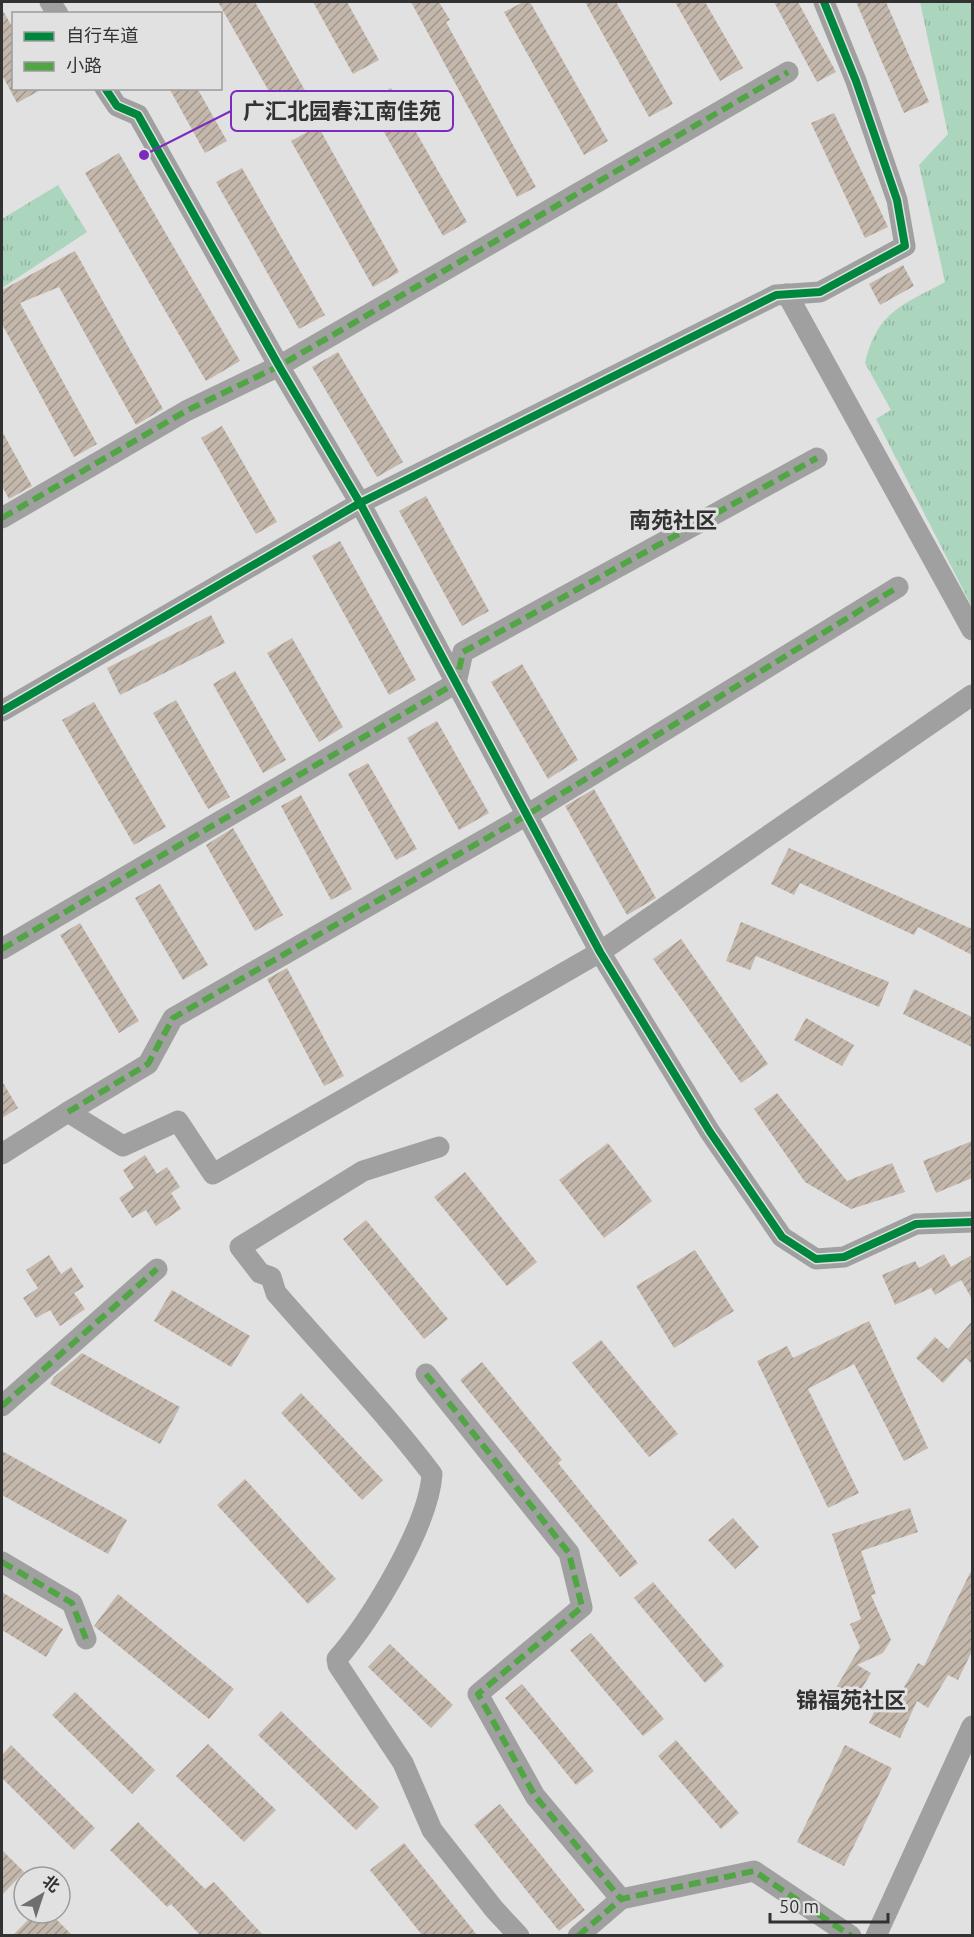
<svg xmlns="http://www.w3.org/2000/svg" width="974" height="1937" viewBox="0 0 974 1937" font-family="Ubuntu,'Noto Sans SC',sans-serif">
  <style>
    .park { fill: url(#park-tufts) }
    .building { fill: url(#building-hatch) }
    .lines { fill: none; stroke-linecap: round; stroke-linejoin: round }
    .minor { stroke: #a0a0a1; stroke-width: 21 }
    .quiet { stroke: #52a544; stroke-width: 6; stroke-dasharray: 12 6; stroke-linecap: butt }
    .cycleway-casing { stroke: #e1e1e2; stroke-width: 11 }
    .cycleway { stroke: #00873e; stroke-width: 8 }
    .labels { text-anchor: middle; stroke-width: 6; stroke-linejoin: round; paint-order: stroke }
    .neighbourhood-label { font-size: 22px; font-weight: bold; fill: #323233; stroke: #e1e1e2 }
    .leader { fill: none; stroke: #7b2cbf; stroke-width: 2 }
    .callout-dot { fill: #7b2cbf; stroke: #e1e1e2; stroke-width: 2 }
    .callout { fill: #e1e1e2; stroke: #7b2cbf; stroke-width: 2 }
    .callout-label { font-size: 22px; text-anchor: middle; font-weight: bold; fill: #323233 }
  </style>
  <defs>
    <pattern id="park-tufts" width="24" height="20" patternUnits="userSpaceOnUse" patternTransform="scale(1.5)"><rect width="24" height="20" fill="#abd5bc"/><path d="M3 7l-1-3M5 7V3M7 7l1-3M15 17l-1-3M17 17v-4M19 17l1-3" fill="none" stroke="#94b7a2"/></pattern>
    <pattern id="building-hatch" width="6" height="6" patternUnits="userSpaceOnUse" patternTransform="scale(1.5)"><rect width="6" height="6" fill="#c4b8ac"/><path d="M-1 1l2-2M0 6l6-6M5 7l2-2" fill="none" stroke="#a0968d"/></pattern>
  </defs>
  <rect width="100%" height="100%" fill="#e1e1e2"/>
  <g class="park">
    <path d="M 920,2 L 972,2 L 972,607 L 876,419 L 891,410 L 865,363 C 877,311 903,305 945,282 L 919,165 L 948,134 Z"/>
    <polygon points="58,185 87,232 2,288 2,219"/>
  </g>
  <g class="building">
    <polygon points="218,2 255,2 307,94 279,109"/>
    <polygon points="313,2 347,2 379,60 353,74"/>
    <polygon points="411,2 439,2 450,20 446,22 536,187 517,197"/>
    <polygon points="523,2 530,2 608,141 584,155 504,12"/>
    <polygon points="585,2 616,2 673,104 649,117"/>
    <polygon points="675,2 705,2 743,68 720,81"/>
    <polygon points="774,2 798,2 836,72 817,82"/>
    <polygon points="856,2 886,2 929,102 904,113"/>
    <polygon points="2,9 14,30 14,88 44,88 17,103 2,75"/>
    <polygon points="169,88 197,88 227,141 205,153"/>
    <polygon points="391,88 467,222 443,236 367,102"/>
    <polygon points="834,113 888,227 865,238 811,123"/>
    <polygon points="318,126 399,272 373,287 291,141"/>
    <polygon points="119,153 240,361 206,381 85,173"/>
    <polygon points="242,168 325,315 299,329 216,182"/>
    <polygon points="75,251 163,409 136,425 59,287 20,303 97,444 74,457 2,324 2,290"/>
    <polygon points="903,265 914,286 880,305 869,284"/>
    <polygon points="338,352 403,462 377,477 312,367"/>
    <polygon points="222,426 277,522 256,534 201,438"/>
    <polygon points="2,431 32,486 9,499 2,486"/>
    <polygon points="426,496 489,611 462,626 399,511"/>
    <polygon points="340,541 416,680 389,695 312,556"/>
    <polygon points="211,615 225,643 120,695 107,668"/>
    <polygon points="292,638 343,727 319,742 267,653"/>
    <polygon points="522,664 578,760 548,779 491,682"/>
    <polygon points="235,671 286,760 263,773 213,684"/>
    <polygon points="176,700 230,797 208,809 153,713"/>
    <polygon points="94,702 166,827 134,845 62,720"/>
    <polygon points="437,721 489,813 459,830 407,738"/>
    <polygon points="368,763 417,849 396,860 348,774"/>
    <polygon points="594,789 656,898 627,915 565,806"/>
    <polygon points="301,795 352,889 331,900 281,806"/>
    <polygon points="233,828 283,915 255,931 206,845"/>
    <polygon points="789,848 972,929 972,955 918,927 914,935 800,883 794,895 771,884"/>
    <polygon points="160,884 208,965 183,980 135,898"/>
    <polygon points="741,922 889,982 879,1007 756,956 750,970 726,961"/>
    <polygon points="80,923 139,1021 119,1033 60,935"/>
    <polygon points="681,939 768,1064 741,1083 653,959"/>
    <polygon points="287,968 344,1076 324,1086 267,979"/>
    <polygon points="914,989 972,1017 972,1047 903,1014"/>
    <polygon points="806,1018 854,1045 842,1066 794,1040"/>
    <polygon points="2,1081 18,1108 2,1118"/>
    <polygon points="777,1093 847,1181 892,1163 905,1192 851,1209 805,1182 754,1109"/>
    <polygon points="972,1141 972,1178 936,1193 923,1161"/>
    <polygon points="608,1143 652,1201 604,1238 559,1180"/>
    <polygon points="145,1155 157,1174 167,1167 180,1187 171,1193 181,1209 156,1226 146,1210 132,1218 119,1198 134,1188 123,1170"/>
    <polygon points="465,1172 537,1262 507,1286 434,1197"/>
    <polygon points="366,1220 448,1319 424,1339 343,1239"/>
    <polygon points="695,1250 734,1311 674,1348 636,1286"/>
    <polygon points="944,1254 951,1267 972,1255 972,1299 961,1280 935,1295 931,1288 895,1305 882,1275 915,1261 919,1268"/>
    <polygon points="49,1255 61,1274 71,1267 84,1287 74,1293 85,1309 60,1326 50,1310 36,1318 23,1298 38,1288 26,1270"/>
    <polygon points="172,1290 250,1336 231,1367 154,1321"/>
    <polygon points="869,1321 928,1448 904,1461 854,1364 808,1389 859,1493 828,1508 757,1361 787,1346 793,1358"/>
    <polygon points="972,1321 972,1364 966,1358 943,1383 916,1358 935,1337 948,1349"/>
    <polygon points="601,1340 678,1434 649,1457 572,1363"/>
    <polygon points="82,1353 180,1407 160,1444 50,1384 54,1377"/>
    <polygon points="482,1362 562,1460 558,1463 638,1563 620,1577 460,1380"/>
    <polygon points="301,1393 383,1480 362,1500 281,1413"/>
    <polygon points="2,1451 127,1520 108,1554 2,1495"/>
    <polygon points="245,1479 336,1579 308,1604 217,1505"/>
    <polygon points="910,1508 918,1532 861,1551 876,1594 871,1595 891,1640 883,1653 857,1665 871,1673 852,1705 833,1693 860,1647 850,1624 861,1619 832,1534"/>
    <polygon points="733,1518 759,1547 735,1569 708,1540"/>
    <polygon points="972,1569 972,1651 958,1680 948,1675 928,1708 917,1701 900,1738 869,1723 885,1689 899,1696 918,1663 924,1666"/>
    <polygon points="653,1582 724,1666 705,1683 634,1598"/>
    <polygon points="2,1592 63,1629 46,1657 2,1630"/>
    <polygon points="118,1594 234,1689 209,1719 94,1626"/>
    <polygon points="591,1633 664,1719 643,1736 570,1650"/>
    <polygon points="390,1644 453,1705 431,1728 368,1667"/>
    <polygon points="522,1684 594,1771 576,1785 505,1698"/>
    <polygon points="75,1692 155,1770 132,1794 52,1715"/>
    <polygon points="281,1711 379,1807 356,1830 258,1735"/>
    <polygon points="676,1740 739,1813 721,1829 658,1756"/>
    <polygon points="208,1744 276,1810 244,1842 176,1776"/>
    <polygon points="11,1745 95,1828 74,1850 2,1778 2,1755"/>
    <polygon points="845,1745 892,1768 844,1866 797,1842"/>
    <polygon points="500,1804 585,1910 559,1931 474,1825"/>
    <polygon points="138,1822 205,1889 214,1882 263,1935 200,1935 171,1904 167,1907 110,1850"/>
    <polygon points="404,1843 477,1935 422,1935 370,1870"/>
    <polygon points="2,1850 24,1872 2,1895"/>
    <polygon points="35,1913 50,1913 72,1935 13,1935"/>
  </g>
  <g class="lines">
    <g class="minor">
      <polyline points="50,2 58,14"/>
      <polyline points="105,88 117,106 138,115 279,366 360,503 600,952 710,1132 782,1237 816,1259 844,1257 916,1224 972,1222"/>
      <polyline points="787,294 972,630"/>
      <polyline points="2,518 186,411 279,366 788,72"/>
      <polyline points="2,711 360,503 776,295 820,292 905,246 897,200 856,81 824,2"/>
      <polyline points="2,949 456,683 463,652 817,458"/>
      <polyline points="68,1112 148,1064 173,1018 527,815 898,587"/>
      <path d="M 439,1147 L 363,1171 L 240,1247 L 260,1273 L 271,1277 L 276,1293 C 328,1353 384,1411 432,1474 C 429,1525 371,1620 337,1659 L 338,1665 L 403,1763 L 432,1830 L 494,1909 L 519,1936"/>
      <polyline points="2,1154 68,1112 123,1146 178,1121 213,1174 600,952 972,695"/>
      <polyline points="426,1374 569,1553 582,1607 478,1694 535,1796 621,1899"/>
      <polyline points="2,1406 157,1269"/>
      <polyline points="2,1562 72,1603 86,1639"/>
      <polyline points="578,1936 621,1899 754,1871 851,1936"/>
      <polyline points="876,1936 972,1726"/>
    </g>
    <g class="quiet">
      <polyline points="2,518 186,411 279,366 788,72"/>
      <polyline points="2,949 456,683 463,652 817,458"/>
      <polyline points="68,1112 148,1064 173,1018 527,815 898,587"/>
      <polyline points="426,1374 569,1553 582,1607 478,1694 535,1796 621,1899"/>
      <polyline points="2,1406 157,1269"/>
      <polyline points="2,1562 72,1603 86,1639"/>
      <polyline points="578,1936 621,1899 754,1871 851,1936"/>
    </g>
    <defs>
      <g id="cycleway">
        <polyline points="105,88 117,106 138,115 279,366 360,503 600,952 710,1132 782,1237 816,1259 844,1257 916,1224 972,1222"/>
        <polyline points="2,711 360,503 776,295 820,292 905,246 897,200 856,81 824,2"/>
      </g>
    </defs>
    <use href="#cycleway" class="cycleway-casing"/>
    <use href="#cycleway" class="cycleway"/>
  </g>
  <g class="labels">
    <g class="neighbourhood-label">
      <text x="673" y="528">南苑社区</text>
      <text x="851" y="1708">锦福苑社区</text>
    </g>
  </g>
  <path class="leader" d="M144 155L231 111"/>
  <circle class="callout-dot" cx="144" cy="155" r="6"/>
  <rect class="callout" x="231" y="91" width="222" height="40" rx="6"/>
  <g class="callout-label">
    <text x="342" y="119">广汇北园春江南佳苑</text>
  </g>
  <rect width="974" height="1937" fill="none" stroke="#323233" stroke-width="6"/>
  <rect x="12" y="12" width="210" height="78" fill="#e1e1e2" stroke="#9b9b9c" stroke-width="1.5"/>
  <rect x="24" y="32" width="30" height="9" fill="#00873e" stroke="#9b9b9c" stroke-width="1.5"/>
  <text x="66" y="42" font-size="18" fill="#323233">自行车道</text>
  <rect x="24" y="62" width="30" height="9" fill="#52a544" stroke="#9b9b9c" stroke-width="1.5"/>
  <text x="66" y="72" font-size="18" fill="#323233">小路</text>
  <g transform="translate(42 1895) rotate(39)"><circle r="28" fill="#e1e1e2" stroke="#9b9b9c" stroke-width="1.5"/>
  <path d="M0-4.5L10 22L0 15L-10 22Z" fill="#6f6f70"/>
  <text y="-9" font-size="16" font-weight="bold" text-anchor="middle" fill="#323233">北</text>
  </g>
  <path d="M770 1913v9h118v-9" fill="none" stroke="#323233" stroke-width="3"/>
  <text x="779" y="1913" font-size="18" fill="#323233" stroke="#e1e1e2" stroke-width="4.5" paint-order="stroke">50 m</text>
</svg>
